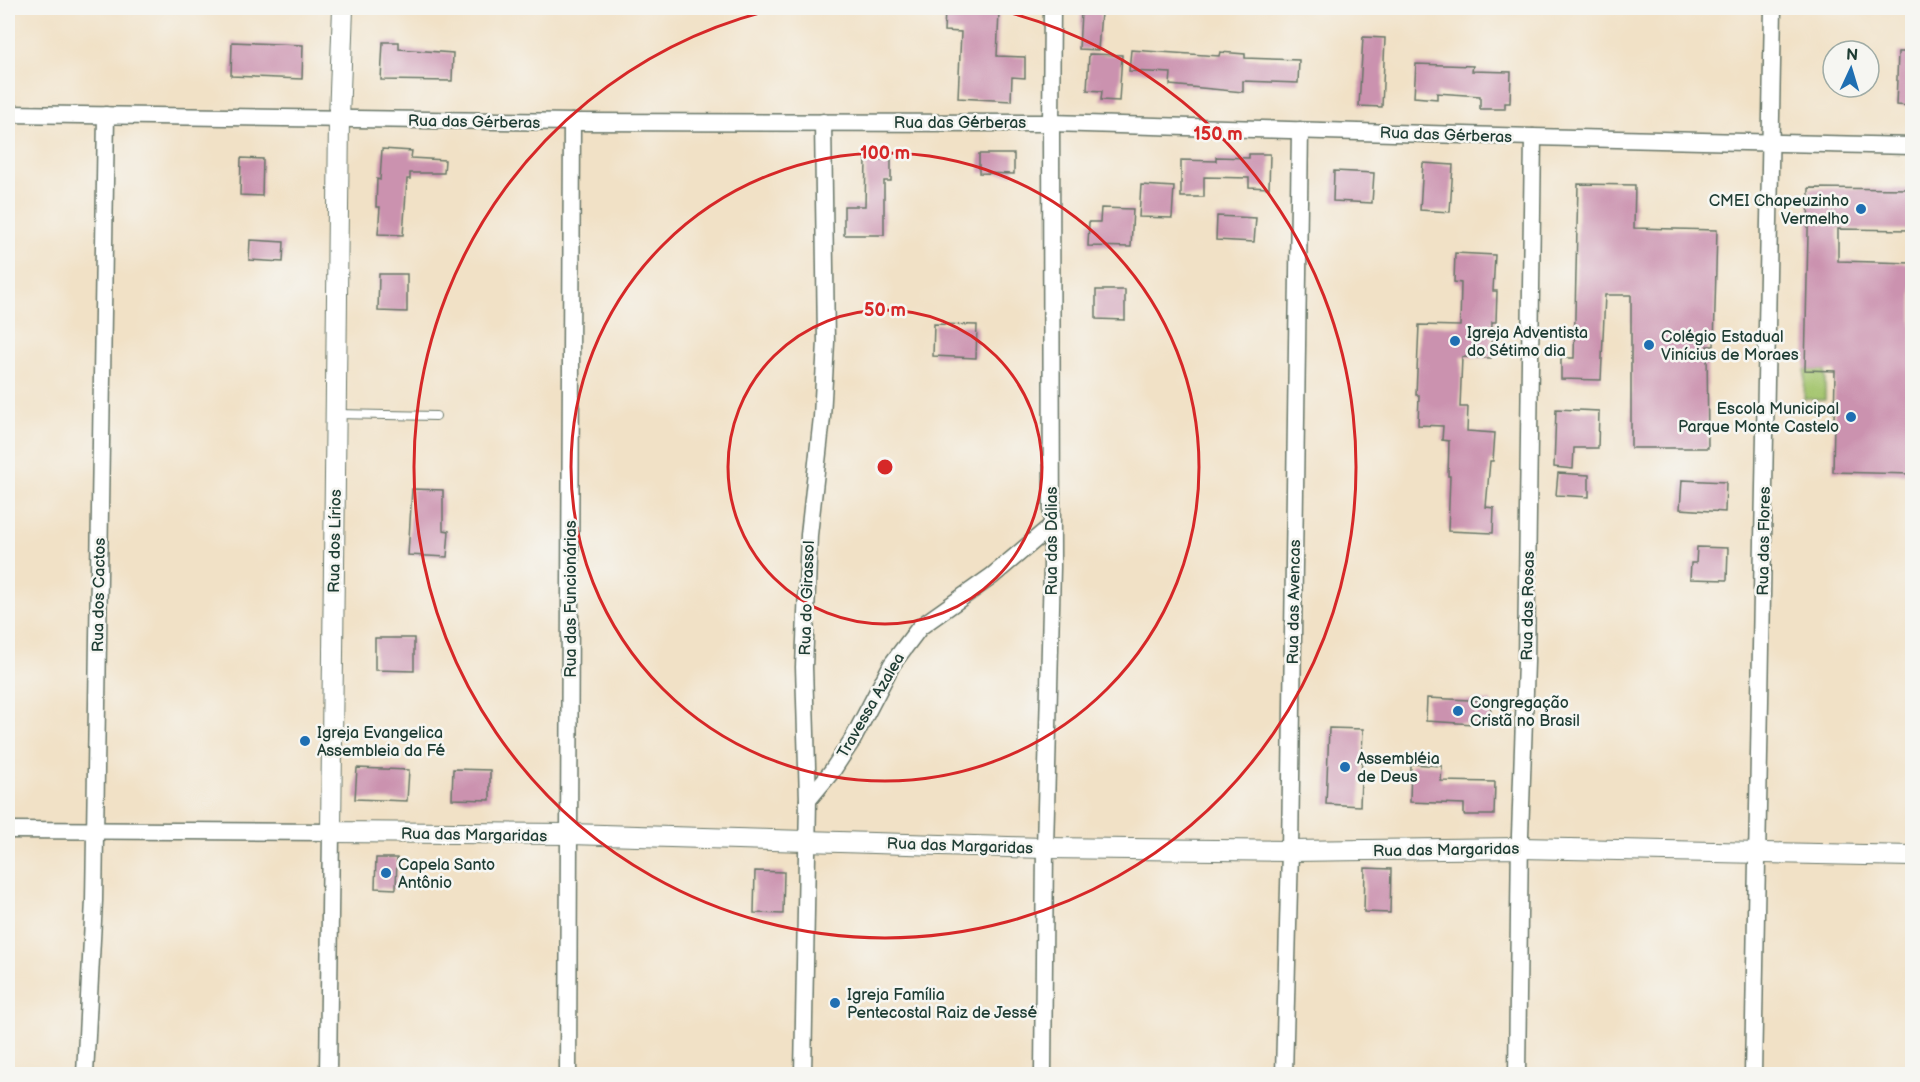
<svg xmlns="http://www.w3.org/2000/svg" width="1920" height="1082" viewBox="0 0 1920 1082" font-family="'Balsamiq Sans',sans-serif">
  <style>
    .green { fill: #a3c46c; stroke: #618050; stroke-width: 1.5 }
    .building { fill: #cb92af }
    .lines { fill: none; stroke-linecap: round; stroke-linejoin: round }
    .service-casing { stroke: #687667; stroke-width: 10 }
    .minor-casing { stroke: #687667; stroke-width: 19 }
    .tertiary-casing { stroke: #687667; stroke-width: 22 }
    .service { stroke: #fff; stroke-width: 8 }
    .minor { stroke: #fff; stroke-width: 16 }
    .tertiary { stroke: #fff; stroke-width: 20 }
    .ring { fill: none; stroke: #d62828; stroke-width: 3 }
    .poi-dot { fill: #1f6fb2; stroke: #f6f6f2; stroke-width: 2 }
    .labels { text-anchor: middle; stroke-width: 5; stroke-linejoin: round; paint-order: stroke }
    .street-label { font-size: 16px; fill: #1f3d34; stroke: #f6f6f2 }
    .poi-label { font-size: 16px; fill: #1f3d34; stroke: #f6f6f2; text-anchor: start }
    .centre { fill: #d62828; stroke: #f6f6f2; stroke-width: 3 }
    .ring-label { font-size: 18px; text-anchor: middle; font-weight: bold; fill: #d62828; stroke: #f6f6f2; stroke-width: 5; stroke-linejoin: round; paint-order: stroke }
  </style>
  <rect width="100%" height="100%" fill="#f6f6f2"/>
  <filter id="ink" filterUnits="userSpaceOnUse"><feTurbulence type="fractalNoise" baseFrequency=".0167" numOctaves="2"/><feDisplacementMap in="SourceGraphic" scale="12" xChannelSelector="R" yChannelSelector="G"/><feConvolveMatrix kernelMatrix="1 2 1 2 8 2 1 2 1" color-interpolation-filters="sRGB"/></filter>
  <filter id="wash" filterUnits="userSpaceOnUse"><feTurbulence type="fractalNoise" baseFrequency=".008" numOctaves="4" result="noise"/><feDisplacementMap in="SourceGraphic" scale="24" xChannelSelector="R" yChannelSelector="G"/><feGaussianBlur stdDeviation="1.35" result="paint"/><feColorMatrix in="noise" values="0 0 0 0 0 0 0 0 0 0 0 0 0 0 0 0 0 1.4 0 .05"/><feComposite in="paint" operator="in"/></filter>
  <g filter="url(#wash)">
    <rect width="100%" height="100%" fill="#f1e1c6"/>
    <polygon class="green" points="1805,370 1825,370 1825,400 1804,399"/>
    <g id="blocks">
      <g class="building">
        <polygon points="945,10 999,12 997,56 1025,57 1025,78 1012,77 1011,101 958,98 961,32 944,31"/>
        <polygon points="1081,12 1101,13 1098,50 1079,49"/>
        <polygon points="1363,37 1385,38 1382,107 1359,106"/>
        <polygon points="232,42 303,45 302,79 231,76"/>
        <polygon points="383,42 399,42 399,49 453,53 452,81 381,80"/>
        <polygon points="1131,50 1219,56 1220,52 1245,54 1245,58 1299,60 1298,83 1243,81 1243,92 1170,85 1171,73 1129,71"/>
        <polygon points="1898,52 1912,52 1912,106 1896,105"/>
        <polygon points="1089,54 1122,55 1119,101 1101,100 1102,91 1087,90"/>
        <polygon points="1416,64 1473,66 1472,71 1511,72 1510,103 1505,103 1505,109 1480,109 1480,96 1437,93 1437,99 1414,97"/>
        <polygon points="382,149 412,151 411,158 445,160 444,173 410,173 410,179 407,179 403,235 378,234 380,207 376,207 377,179 380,180"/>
        <polygon points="979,154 1014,154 1014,174 979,173"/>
        <polygon points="1249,154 1270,154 1269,188 1249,187 1249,178 1204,177 1204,197 1181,197 1181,160 1216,161 1216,157 1249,158"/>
        <polygon points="241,158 263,159 262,196 240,195"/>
        <polygon points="866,159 891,160 891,181 884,181 884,235 844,235 844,206 865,206"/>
        <polygon points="1423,163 1453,165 1450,212 1420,210"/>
        <polygon points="1334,171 1374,173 1372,203 1333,201"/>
        <polygon points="1578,184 1635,185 1634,228 1717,230 1714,346 1707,346 1708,448 1631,448 1631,295 1605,295 1601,380 1561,379 1561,358 1574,358"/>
        <polygon points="1141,185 1174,187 1172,218 1139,217"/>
        <polygon points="1809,188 1912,189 1912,230 1838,229 1838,261 1912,263 1912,474 1833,472 1835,371 1805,370"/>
        <polygon points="1101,208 1133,209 1131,247 1088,246 1089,222 1100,222"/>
        <polygon points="1217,216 1256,218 1254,242 1216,240"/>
        <polygon points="250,240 284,242 283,262 249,260"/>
        <polygon points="1455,253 1495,255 1493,291 1497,291 1496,322 1492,322 1491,358 1462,357 1460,407 1468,407 1467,431 1495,433 1493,461 1490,461 1486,507 1494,508 1493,533 1448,531 1450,476 1448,476 1449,441 1442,440 1443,426 1418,425 1419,395 1416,395 1419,325 1460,326 1461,283 1454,282"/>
        <polygon points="379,274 407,274 407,312 378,311"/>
        <polygon points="1096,290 1125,290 1125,320 1096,319"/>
        <polygon points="934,324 977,325 976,358 933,356"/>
        <polygon points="1556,409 1599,411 1598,448 1574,448 1573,469 1554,467"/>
        <polygon points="1558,473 1589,475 1589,497 1556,495"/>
        <polygon points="1682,480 1726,482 1725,512 1680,509"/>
        <polygon points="412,489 443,490 443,530 449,531 447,557 408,555"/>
        <polygon points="1697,547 1728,548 1727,580 1690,579 1691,563 1696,563"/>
        <polygon points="375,638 414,638 414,671 375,670"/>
        <polygon points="1427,698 1491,701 1490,725 1426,721"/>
        <polygon points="1329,728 1363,729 1360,806 1326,804"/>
        <polygon points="1411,764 1442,766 1441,781 1495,782 1494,815 1464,815 1464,804 1410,802"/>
        <polygon points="357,768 409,770 407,801 355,799"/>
        <polygon points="453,769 490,770 490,800 452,799"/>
        <polygon points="376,858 397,858 396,889 375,888"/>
        <polygon points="1365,868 1391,869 1390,913 1364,912"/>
        <polygon points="755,871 784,872 783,914 754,913"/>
      </g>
    </g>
  </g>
  <g filter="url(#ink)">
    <use href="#blocks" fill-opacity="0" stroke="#687667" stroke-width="1.5"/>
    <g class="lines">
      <defs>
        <polyline id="service" points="336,414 436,416"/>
        <g id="minor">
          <polyline points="8,114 572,122 1051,123 1533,137 1912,146"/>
          <polyline points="808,800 832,771 853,739 892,664 920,627 992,576 1050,527"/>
          <polyline points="8,830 331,832 328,1074"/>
          <polyline points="85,1074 94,901 106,115"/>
          <polyline points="568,1074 572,122"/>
          <polyline points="803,1074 808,800 804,667 809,535 822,417 826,342 823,122"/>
          <polyline points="1043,1074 1045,848 1052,567 1051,123 1052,8"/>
          <polyline points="1284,1074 1290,851 1300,130"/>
          <polyline points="1517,1074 1520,835 1526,662 1533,137"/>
          <polyline points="1753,1074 1773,8"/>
        </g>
        <polyline id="tertiary" points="343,8 339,119 331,832 570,834 1045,848 1290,851 1520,848 1912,856"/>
      </defs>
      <use href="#service" class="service-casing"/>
      <use href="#minor" class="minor-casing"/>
      <use href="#tertiary" class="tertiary-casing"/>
      <use href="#service" class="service"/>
      <use href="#minor" class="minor"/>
      <use href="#tertiary" class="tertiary"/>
    </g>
  </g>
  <g class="ring">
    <circle cx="885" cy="467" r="157"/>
    <circle cx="885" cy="467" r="314"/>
    <path d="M991 8A471 471 0 1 1 779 8"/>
  </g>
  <g class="poi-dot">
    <circle cx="1861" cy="209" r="6"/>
    <circle cx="1455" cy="341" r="6"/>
    <circle cx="1649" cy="345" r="6"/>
    <circle cx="1851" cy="417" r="6"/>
    <circle cx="1458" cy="711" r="6"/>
    <circle cx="305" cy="741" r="6"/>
    <circle cx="1345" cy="767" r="6"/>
    <circle cx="386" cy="873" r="6"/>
    <circle cx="835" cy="1003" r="6"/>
  </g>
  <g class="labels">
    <g class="street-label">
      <text transform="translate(474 121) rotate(1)" y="6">Rua das Gérberas</text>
      <text x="960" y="128">Rua das Gérberas</text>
      <text transform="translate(1446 134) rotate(2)" y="6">Rua das Gérberas</text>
      <text transform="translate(334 541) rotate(-89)" y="6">Rua dos Lírios</text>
      <text transform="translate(1051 541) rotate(-90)" y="6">Rua das Dálias</text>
      <text transform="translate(1763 541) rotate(-89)" y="6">Rua das Flores</text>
      <text transform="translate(98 595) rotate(-89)" y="6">Rua dos Cactos</text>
      <text transform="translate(806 598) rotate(-88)" y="6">Rua do Girassol</text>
      <text transform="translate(570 599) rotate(-90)" y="6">Rua das Funcionárias</text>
      <text transform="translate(1293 602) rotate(-89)" y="6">Rua das Avencas</text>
      <text transform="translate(1527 606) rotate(-89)" y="6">Rua das Rosas</text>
      <text transform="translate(870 705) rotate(-60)" y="6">Travessa Azalea</text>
      <text transform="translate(474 834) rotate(1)" y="6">Rua das Margaridas</text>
      <text transform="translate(960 845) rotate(2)" y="6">Rua das Margaridas</text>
      <text transform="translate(1446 849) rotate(-1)" y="6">Rua das Margaridas</text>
    </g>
    <g class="poi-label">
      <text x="1849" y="206" text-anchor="end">CMEI Chapeuzinho<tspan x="1849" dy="18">Vermelho</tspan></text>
      <text x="1467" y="338">Igreja Adventista<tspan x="1467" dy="18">do Sétimo dia</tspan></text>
      <text x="1661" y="342">Colégio Estadual<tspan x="1661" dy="18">Vinícius de Moraes</tspan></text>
      <text x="1839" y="414" text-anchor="end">Escola Municipal<tspan x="1839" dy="18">Parque Monte Castelo</tspan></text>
      <text x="1470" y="708">Congregação<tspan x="1470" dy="18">Cristã no Brasil</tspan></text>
      <text x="317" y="738">Igreja Evangelica<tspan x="317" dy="18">Assembleia da Fé</tspan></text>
      <text x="1357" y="764">Assembléia<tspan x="1357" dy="18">de Deus</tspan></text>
      <text x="398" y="870">Capela Santo<tspan x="398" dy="18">Antônio</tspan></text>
      <text x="847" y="1000">Igreja Família<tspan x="847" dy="18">Pentecostal Raiz de Jessé</tspan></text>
    </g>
  </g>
  <circle cx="885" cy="467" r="9" class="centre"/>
  <g class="ring-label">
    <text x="1218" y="140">150 m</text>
    <text x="885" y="159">100 m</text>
    <text x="885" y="316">50 m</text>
  </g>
  <rect width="1920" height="1082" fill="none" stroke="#f6f6f2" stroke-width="30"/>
  <g transform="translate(1851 69) rotate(4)"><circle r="28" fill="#f6f6f2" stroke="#a0aca6" stroke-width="1.5"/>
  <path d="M0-4.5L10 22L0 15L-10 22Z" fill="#1f6fb2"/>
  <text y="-9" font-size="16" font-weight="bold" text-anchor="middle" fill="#1f3d34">N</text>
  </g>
</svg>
